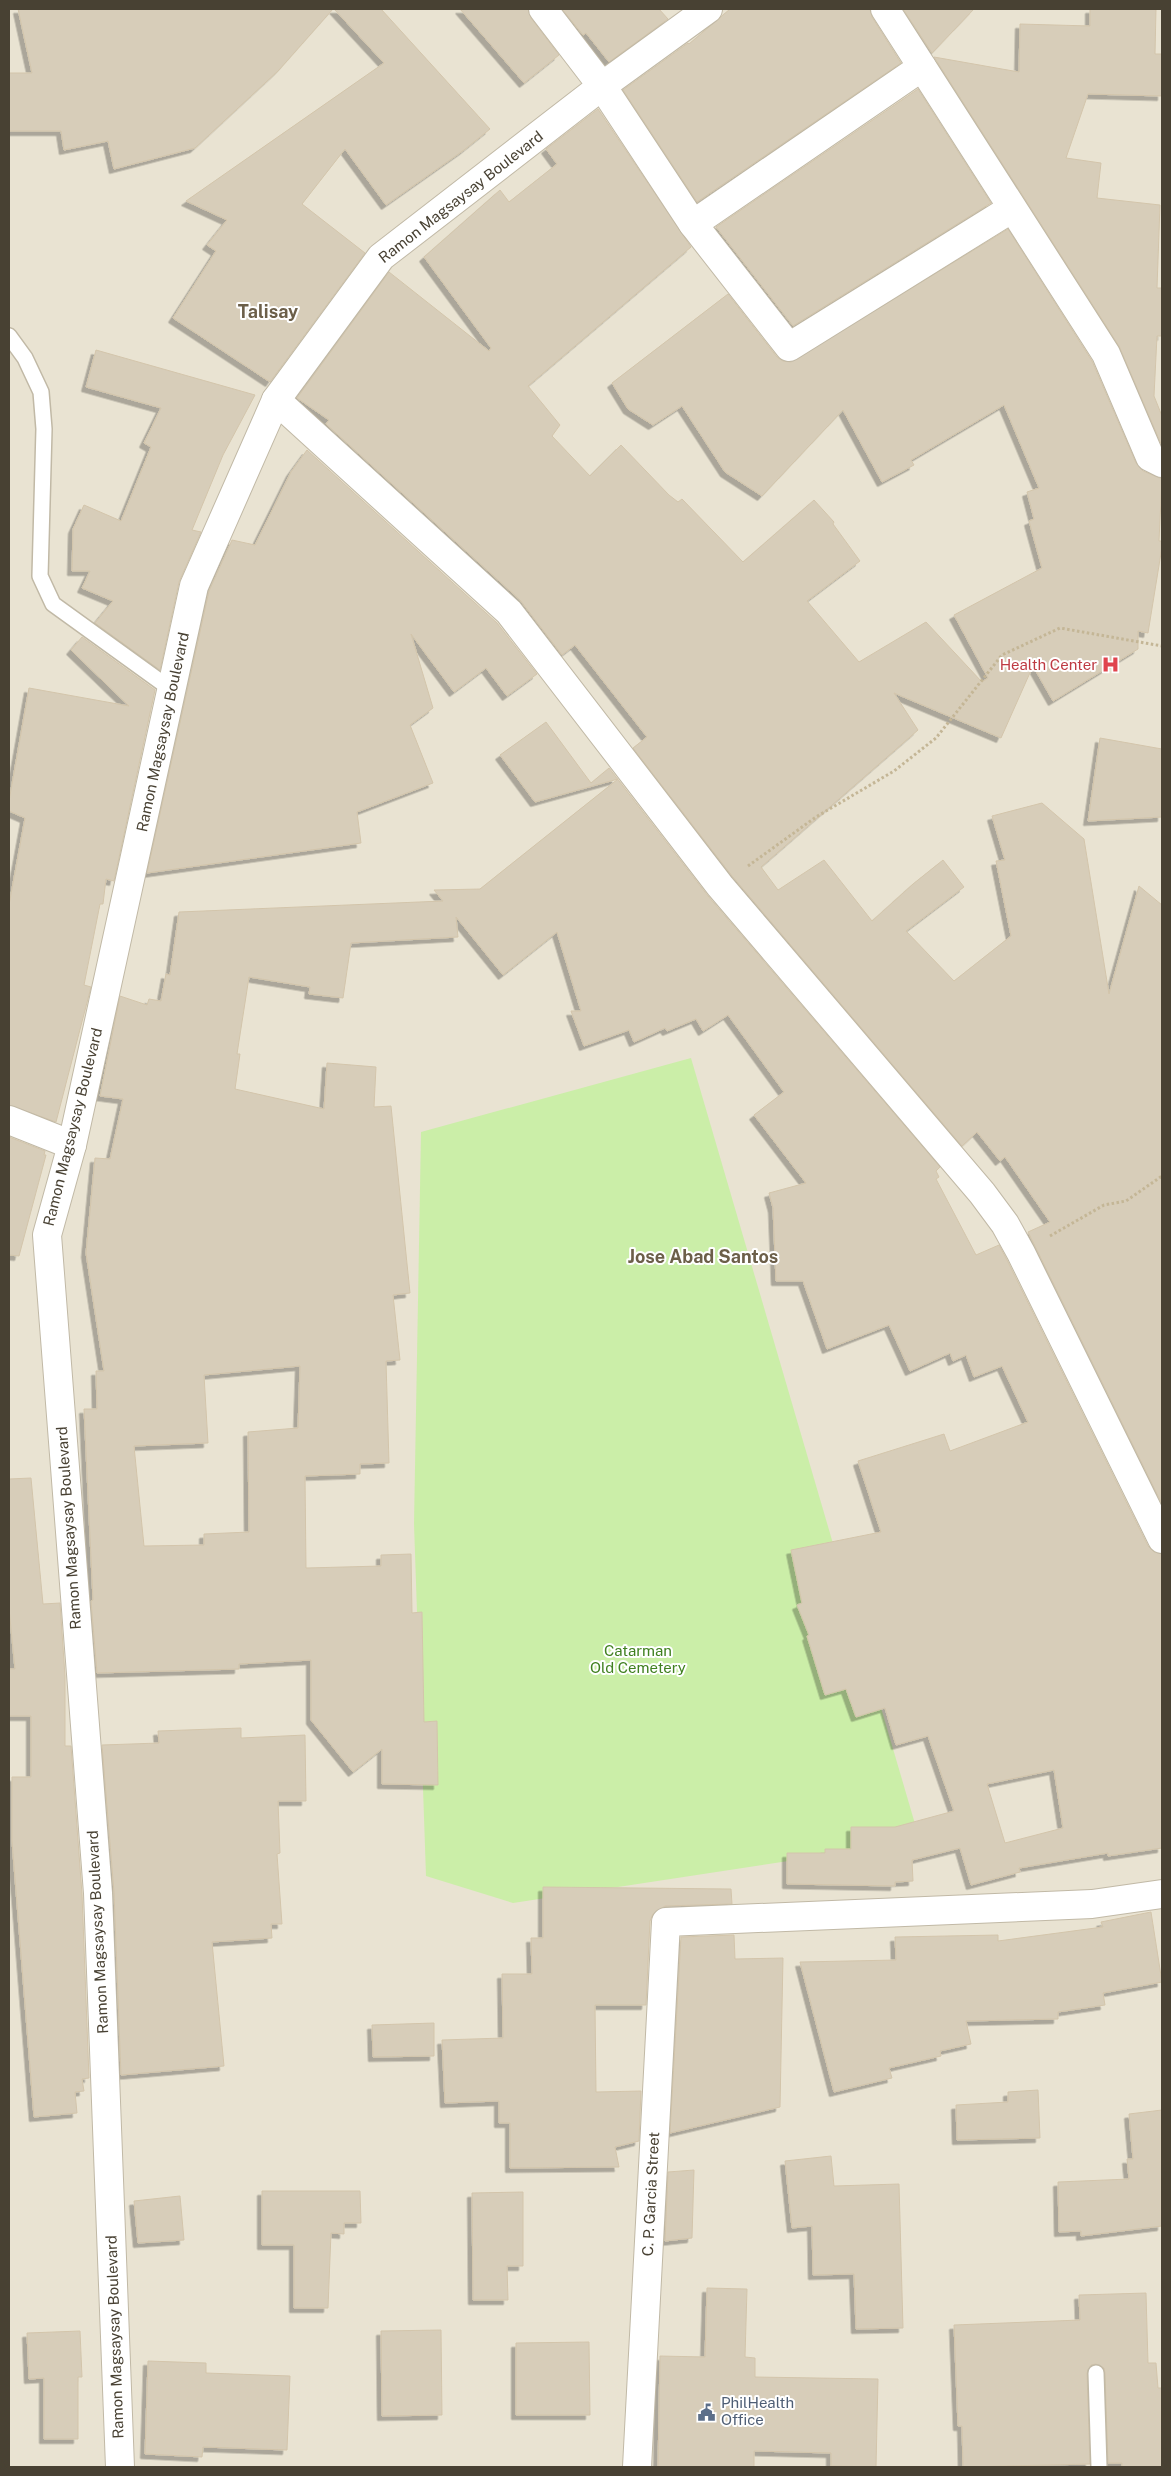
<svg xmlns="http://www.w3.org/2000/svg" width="1171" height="2476" viewBox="0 0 1171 2476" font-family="'Public Sans',sans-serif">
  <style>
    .residential { fill: #e9e3d2 }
    .green { fill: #cbeea8 }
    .building { fill: #d7cdb9; stroke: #d3c5ab; fill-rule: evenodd; filter: url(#shadow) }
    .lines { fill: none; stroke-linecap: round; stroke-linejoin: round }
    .service-casing { stroke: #c1b9a6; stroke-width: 18 }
    .minor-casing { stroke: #c1b9a6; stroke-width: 30 }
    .path { stroke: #c4b696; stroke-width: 3; stroke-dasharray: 2.5 2.5; stroke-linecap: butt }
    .service { stroke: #fff; stroke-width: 15 }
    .minor { stroke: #fff; stroke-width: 28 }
    .labels { text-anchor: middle; stroke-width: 4; stroke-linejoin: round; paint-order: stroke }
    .street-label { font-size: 15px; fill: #484133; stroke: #fff }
    .health-label { font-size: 15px; fill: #be3a42; stroke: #fff; text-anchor: end }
    .park-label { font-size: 15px; fill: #408020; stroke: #fff }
    .service-label { font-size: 15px; fill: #4e5e75; stroke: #fff; text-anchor: start }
    .quarter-label { font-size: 18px; font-weight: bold; fill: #6c5f49; stroke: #fff }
  </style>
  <defs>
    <filter id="shadow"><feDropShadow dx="-4.5" dy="4.5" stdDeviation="0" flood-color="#0004"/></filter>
  </defs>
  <rect width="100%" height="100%" fill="#f4f0e5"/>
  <rect class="residential" x="9" y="9" width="1153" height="2458"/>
  <polygon class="green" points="691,1058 920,1841 513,1903 426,1876 414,1524 421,1132"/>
  <g class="building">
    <polygon points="18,9 333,9 279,70 195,148 114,169 108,141 64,150 61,131 9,131 9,73 32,73"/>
    <polygon points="334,9 381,9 490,129 464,150 386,205 345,149 302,204 365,253 270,382 173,318 216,251 207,245 227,220 186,201 384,63"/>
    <polygon points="460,9 528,9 531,18 559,55 524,83"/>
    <polygon points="562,9 659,9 668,19 609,62 586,33 583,35"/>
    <polygon points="730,9 870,9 872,17 901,63 697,202 623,90 688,43 689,44"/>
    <polygon points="903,9 974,9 932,53"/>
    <polygon points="1090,9 1156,9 1155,54 1162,54 1162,96 1088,94 1066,158 1101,163 1097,198 1160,205 1157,288 1162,288 1162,336 1157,336 1154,396 1162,416 1162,446 1119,346 934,57 1019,72 1020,24 1090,26"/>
    <polygon points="918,89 991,203 793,326 716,227"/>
    <polygon points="598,109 691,247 528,386 560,425 552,436 590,476 621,445 669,495 678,502 682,499 743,562 814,500 834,522 833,524 860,561 807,601 859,662 926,622 982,682 988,678 954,615 1042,568 1029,521 1034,519 1027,492 1039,488 1004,405 911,460 914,465 882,482 843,410 762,496 725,472 682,406 653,425 628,409 612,383 728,294 777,357 783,361 791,362 1008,229 1092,361 1136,463 1143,471 1162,479 1159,541 1162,541 1162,547 1148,633 1138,631 1138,649 1053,701 1033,666 1001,738 894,693 918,730 761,867 778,890 824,860 872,921 913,884 943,860 964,887 906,931 954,981 1011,936 996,861 1005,860 992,816 1042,803 1084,839 1109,994 1139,886 1162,905 1162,1504 1028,1232 1050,1222 1005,1157 1000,1161 977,1132 962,1146 732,876 633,748 647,737 575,645 562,655 520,600 326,424 329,420 297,398 389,272 489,351 491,348 424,257 500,190 509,202 557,164 546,149"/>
    <polygon points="96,350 255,395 223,455 192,530 201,532 179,582 160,670 95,623 113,601 82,588 90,571 72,571 73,529 84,505 121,521 151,447 144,443 161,408 86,387"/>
    <polygon points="307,450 497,623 537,674 507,696 486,668 454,692 411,634 433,708 410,725 433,783 357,812 361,843 147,873 209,591 232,540 255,545 291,472"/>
    <polygon points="82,637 155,690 114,881 106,879 103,904 100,904 84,985 91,987 56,1122 9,1105 9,905 25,818 9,811 9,801 29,688 129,706 71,650"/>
    <path d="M 546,722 L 591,783 L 609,768 L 708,896 L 940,1167 L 936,1171 L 939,1177 L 936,1179 L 976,1255 L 999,1245 L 1007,1260 L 1148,1546 L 1154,1552 L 1162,1554 L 1162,1848 L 1108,1856 L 1108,1853 L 1019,1868 L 1020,1872 L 971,1885 L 960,1848 L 912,1860 L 913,1881 L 895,1882 L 895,1886 L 787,1884 L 787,1853 L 825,1853 L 825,1849 L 851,1849 L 851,1827 L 895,1827 L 954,1811 L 928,1736 L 896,1745 L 885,1708 L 856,1717 L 846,1689 L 825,1695 L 807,1636 L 809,1635 L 797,1605 L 802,1603 L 791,1550 L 881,1532 L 858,1461 L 944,1434 L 950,1451 L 1028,1422 L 1002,1366 L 974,1377 L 966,1355 L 953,1361 L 950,1353 L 910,1371 L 889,1325 L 827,1349 L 803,1281 L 776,1281 L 773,1208 L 769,1193 L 806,1183 L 754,1115 L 784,1092 L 728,1015 L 703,1031 L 696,1019 L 667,1031 L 665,1028 L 634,1042 L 629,1030 L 584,1046 L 571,1011 L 581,1011 L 557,932 L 503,975 L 456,917 L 458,937 L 351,943 L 343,998 L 309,994 L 310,987 L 249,977 L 237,1054 L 240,1054 L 235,1089 L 324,1109 L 327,1063 L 376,1067 L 374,1107 L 391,1106 L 410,1293 L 393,1295 L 400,1360 L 386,1361 L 389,1463 L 360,1464 L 360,1474 L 305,1476 L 306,1568 L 381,1566 L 381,1555 L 411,1554 L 412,1613 L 422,1612 L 424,1722 L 437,1721 L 438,1785 L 382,1784 L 382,1749 L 353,1772 L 311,1720 L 311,1660 L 239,1664 L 239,1669 L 97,1673 L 91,1601 L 93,1600 L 84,1409 L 97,1409 L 96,1371 L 104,1371 L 86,1253 L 95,1158 L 110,1159 L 123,1099 L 100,1096 L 120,996 L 147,1005 L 149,999 L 161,1001 L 166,974 L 170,975 L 179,912 L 443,901 L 434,890 L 480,889 L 618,779 L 535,802 L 500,755 ZM 300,1366 L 298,1428 L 248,1432 L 249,1532 L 204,1534 L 204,1545 L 144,1546 L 134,1446 L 208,1443 L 204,1375 ZM 1054,1770 L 1063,1828 L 1005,1843 L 987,1784 Z"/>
    <polygon points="1100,738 1162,749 1162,817 1088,821"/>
    <polygon points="9,1137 45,1151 44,1155 46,1155 19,1256 9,1255"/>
    <polygon points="31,1478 43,1604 60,1603 65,1676 65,1746 71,1746 82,1894 89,2078 82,2079 84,2091 75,2092 77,2113 34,2117 12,1841 12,1777 31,1777 31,1716 9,1716 9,1669 15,1669 9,1609 9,1479"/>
    <polygon points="241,1728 241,1738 305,1735 306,1801 278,1801 280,1853 277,1854 282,1924 271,1924 272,1938 212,1942 224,2066 121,2075 114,1892 102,1745 159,1743 158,1731"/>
    <polygon points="543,1887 731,1889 732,1904 665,1906 653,1914 650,1921 646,2005 595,2005 596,2092 641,2091 639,2141 615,2147 619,2167 510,2168 510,2123 499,2123 499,2101 445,2103 442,2040 503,2038 502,1974 532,1974 531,1938 543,1938"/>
    <polygon points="1151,1912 1162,1982 1103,1993 1105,2005 1058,2012 1058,2019 966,2021 971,2044 940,2051 941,2056 889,2068 892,2078 834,2092 800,1962 896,1960 895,1937 998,1935 998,1941 1103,1927 1101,1922"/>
    <polygon points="734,1935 735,1959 783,1958 780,2107 670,2133 681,1937"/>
    <polygon points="434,2023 434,2056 373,2057 372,2025"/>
    <polygon points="1038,2090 1040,2138 957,2140 956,2105 1008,2102 1008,2092"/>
    <polygon points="1162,2110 1162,2226 1081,2236 1081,2231 1059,2232 1058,2182 1129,2179 1127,2159 1133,2159 1129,2114"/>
    <polygon points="831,2156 834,2186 899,2184 903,2328 856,2329 854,2274 813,2275 812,2226 792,2228 785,2161"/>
    <polygon points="694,2170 692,2238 665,2241 668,2172"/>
    <polygon points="262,2191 360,2191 361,2223 344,2223 344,2234 331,2233 328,2308 294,2308 294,2245 262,2245"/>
    <polygon points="523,2192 523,2266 507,2266 508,2300 473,2300 472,2193"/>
    <polygon points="180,2196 184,2240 138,2243 134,2201"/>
    <polygon points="707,2288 747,2289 745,2357 755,2358 755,2377 878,2379 876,2467 831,2466 831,2453 754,2451 754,2467 658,2467 660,2356 705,2357"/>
    <polygon points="1146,2293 1148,2363 1156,2363 1158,2388 1162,2388 1162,2467 1122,2467 1122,2463 1108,2463 1105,2373 1104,2368 1096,2364 1091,2365 1087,2373 1090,2464 963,2467 962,2426 958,2426 954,2325 1080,2320 1079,2295"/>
    <polygon points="441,2330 442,2415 382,2416 381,2331"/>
    <polygon points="80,2331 82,2377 78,2377 78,2439 44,2439 44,2378 29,2379 27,2333"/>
    <polygon points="589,2342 590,2415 516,2415 516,2343"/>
    <polygon points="148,2361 206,2363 206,2373 290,2376 287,2450 203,2447 202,2457 145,2454"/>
  </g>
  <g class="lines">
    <defs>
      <g id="service">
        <polyline points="9,336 25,358 41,392 44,429 40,576 53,604 172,690"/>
        <polyline points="1096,2373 1099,2467"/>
      </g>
      <g id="minor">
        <polyline points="543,9 602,86 693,224 922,67"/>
        <polyline points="885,9 1106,354 1150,457 1162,463"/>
        <polyline points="693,224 789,347 1011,209"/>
        <polyline points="276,400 509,612 720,886 982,1193 1005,1224 1021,1253 1162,1539"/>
        <polyline points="9,1120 72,1145"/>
        <polyline points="120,2467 98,1893 47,1235 72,1145 194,586 276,400 381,257 602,86 708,9"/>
        <polyline points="637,2467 666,1922 1092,1904 1162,1894"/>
      </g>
    </defs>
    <use href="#service" class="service-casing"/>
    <use href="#minor" class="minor-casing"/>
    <g class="path">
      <polyline points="748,866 816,817 894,771 936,738 1002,655 1060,628 1162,646"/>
      <polyline points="1050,1236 1104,1205 1126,1201 1162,1176"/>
    </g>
    <use href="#service" class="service"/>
    <use href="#minor" class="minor"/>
  </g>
  <defs>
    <symbol id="hospital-bare" viewBox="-9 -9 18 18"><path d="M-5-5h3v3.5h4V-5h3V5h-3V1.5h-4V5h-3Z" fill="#e0444e" stroke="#fff" stroke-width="2.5" paint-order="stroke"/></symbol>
    <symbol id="civic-bare" viewBox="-9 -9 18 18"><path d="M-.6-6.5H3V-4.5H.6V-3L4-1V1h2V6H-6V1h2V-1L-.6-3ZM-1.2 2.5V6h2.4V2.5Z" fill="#5c6f8a" stroke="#fff" stroke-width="2.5" paint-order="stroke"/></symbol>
  </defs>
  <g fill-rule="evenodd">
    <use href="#hospital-bare" x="1098" y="652" width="25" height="25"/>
    <use href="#civic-bare" x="694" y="2400" width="25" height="25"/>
  </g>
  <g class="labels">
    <g class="street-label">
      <text transform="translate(461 197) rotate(-38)" y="5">Ramon Magsaysay Boulevard</text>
      <text transform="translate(163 732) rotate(-78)" y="5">Ramon Magsaysay Boulevard</text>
      <text transform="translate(73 1127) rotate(-76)" y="5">Ramon Magsaysay Boulevard</text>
      <text transform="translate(69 1528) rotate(-94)" y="5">Ramon Magsaysay Boulevard</text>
      <text transform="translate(98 1932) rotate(-93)" y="5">Ramon Magsaysay Boulevard</text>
      <text transform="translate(651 2194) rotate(-87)" y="5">C. P. Garcia Street</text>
      <text transform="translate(115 2337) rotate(-92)" y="5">Ramon Magsaysay Boulevard</text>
    </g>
    <g class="health-label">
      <text x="1097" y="670">Health Center</text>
    </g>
    <g class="park-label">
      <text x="638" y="1656">Catarman<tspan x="638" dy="17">Old Cemetery</tspan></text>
    </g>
    <g class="service-label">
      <text x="721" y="2408">PhilHealth<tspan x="721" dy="17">Office</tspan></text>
    </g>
    <g class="quarter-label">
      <text x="268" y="318">Talisay</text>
      <text x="703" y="1263">Jose Abad Santos</text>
    </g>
  </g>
  <rect width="1171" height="2476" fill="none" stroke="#484133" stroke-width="20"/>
</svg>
